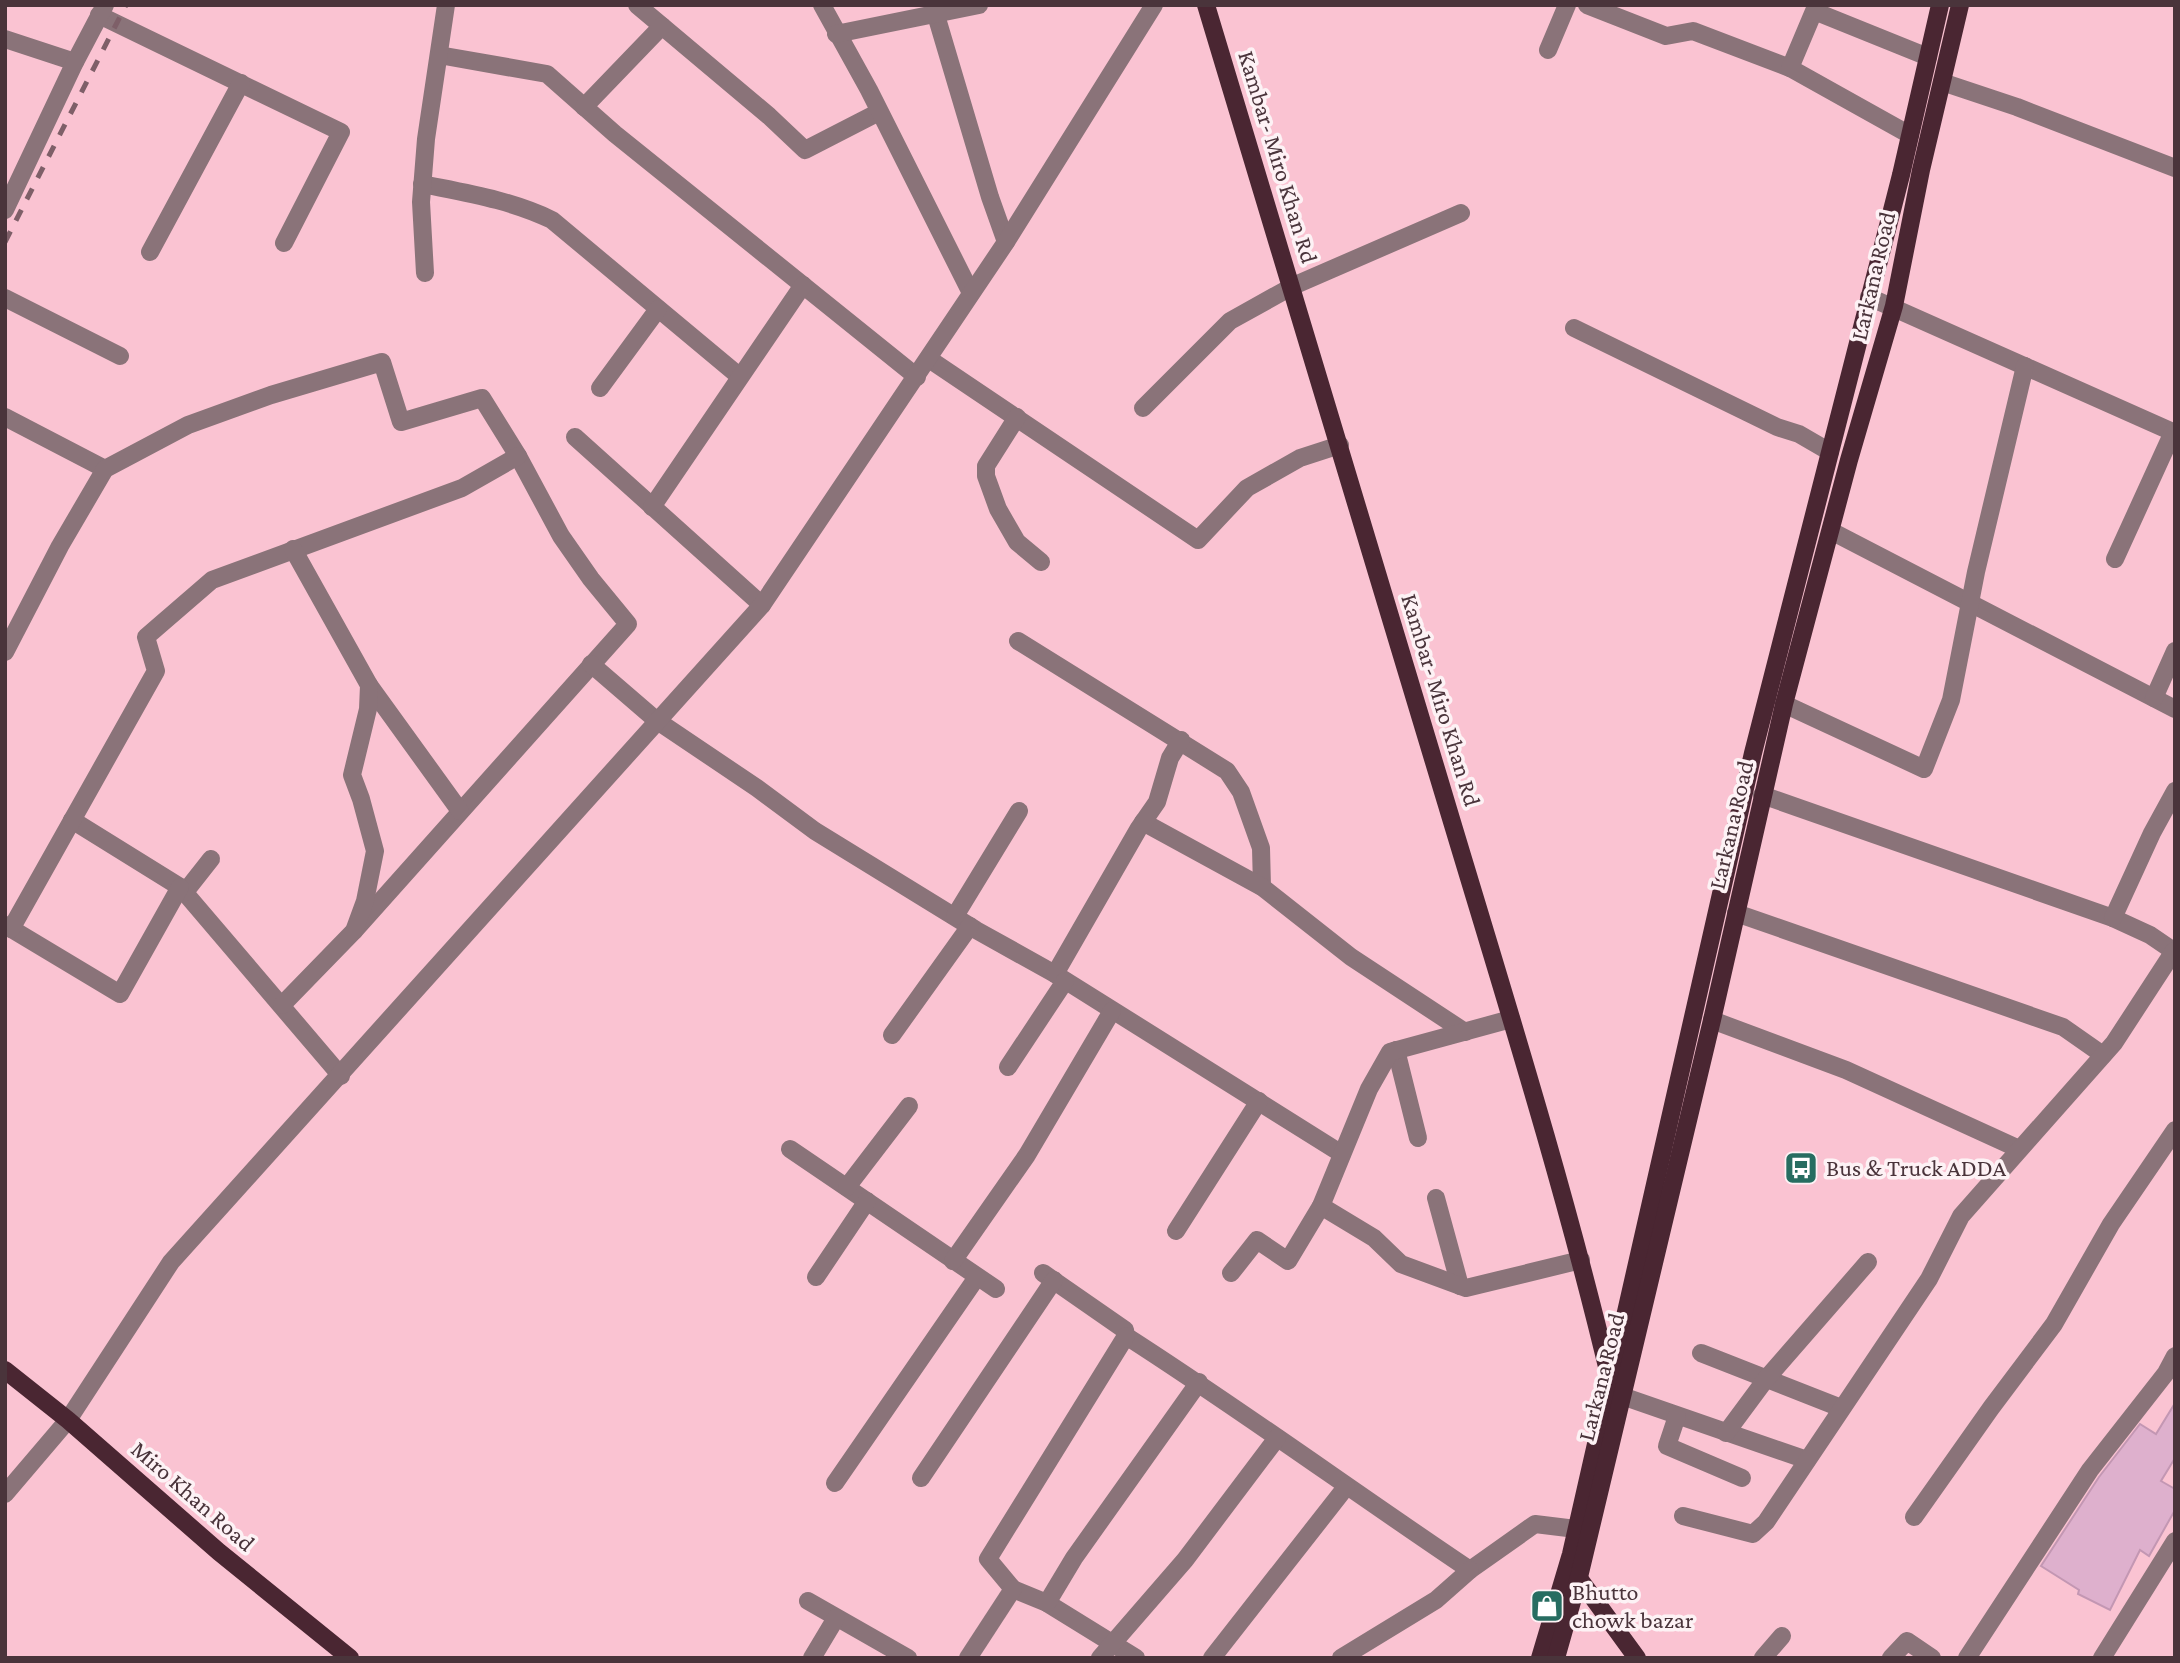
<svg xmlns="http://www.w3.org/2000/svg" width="2180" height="1663" viewBox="0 0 2180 1663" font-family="'Crimson Pro',serif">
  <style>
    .building { fill: #deb0cd; stroke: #c397b3; stroke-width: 2 }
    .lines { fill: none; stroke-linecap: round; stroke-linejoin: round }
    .minor { stroke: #8a7379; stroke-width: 18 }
    .major { stroke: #4a2632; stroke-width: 18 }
    .rail { stroke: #7e5f68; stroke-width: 5; stroke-dasharray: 12 12; stroke-linecap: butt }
    .labels { text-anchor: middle; stroke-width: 7; stroke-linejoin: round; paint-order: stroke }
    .street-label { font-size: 24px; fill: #4a343b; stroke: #fdf2f5 }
    .poi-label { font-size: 24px; fill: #4a343b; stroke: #fdf2f5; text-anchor: start }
  </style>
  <rect width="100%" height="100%" fill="#fac3d2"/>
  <polygon class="building" points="2175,1403 2175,1458 2161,1481 2175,1489 2175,1510 2149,1556 2140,1550 2110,1610 2078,1594 2079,1590 2041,1566 2099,1477 2140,1424 2156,1434"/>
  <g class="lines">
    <g class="minor">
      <polyline points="637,5 769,116 805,150 879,112"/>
      <polyline points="822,5 869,90 971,293"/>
      <polyline points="933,5 990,197 1006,242"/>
      <polyline points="1587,5 1666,36 1693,31 1790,68"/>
      <polyline points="99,15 341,132 284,243"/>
      <polyline points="836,34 979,5"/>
      <polyline points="5,39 75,62"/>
      <polyline points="1548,50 1567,5"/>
      <polyline points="439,55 547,74 615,134 917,377"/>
      <polyline points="1942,82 2017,107 2175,168"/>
      <polyline points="584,107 662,26"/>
      <polyline points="1910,135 1790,68 1814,11 1928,57"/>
      <path d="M 422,184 C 466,193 511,200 552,220 L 739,376"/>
      <polyline points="5,210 75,62 105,5"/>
      <polyline points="150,252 241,83"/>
      <polyline points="425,273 421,202 426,139 446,5"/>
      <polyline points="1869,297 2175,433"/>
      <polyline points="5,298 120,356"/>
      <polyline points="1574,328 1777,427 1799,434 1830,452"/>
      <polyline points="929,359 1198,540 1247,488 1300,458 1340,445"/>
      <polyline points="600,388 658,309"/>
      <polyline points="1143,408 1230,321 1293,286 1461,213"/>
      <polyline points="5,417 105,469"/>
      <polyline points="1017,417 986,466 986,476 998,509 1017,542 1041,562"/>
      <polyline points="575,437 762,605"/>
      <polyline points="652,507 803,285"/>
      <polyline points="1831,531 2175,709"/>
      <polyline points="2115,559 2173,432"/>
      <polyline points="1018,641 1227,771 1241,792 1261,848 1262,887"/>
      <polyline points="5,652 60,546 105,469 188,425 271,395 382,362 401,422 482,398 518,456 561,536 591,579 628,624 354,931"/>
      <polyline points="591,664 656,720 757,788 815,831 976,930 1055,974 1342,1154"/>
      <polyline points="369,685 460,811"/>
      <polyline points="2154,698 2175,651"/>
      <polyline points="1784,704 1924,769 1951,700 1976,572 2025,366"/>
      <polyline points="1762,795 2113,918 2150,935 2175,952"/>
      <polyline points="72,820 180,887 341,1076"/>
      <polyline points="1143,822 1262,887 1351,957 1465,1032"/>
      <polyline points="185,892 211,859"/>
      <polyline points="1736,913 2063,1027 2103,1055"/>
      <polyline points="955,916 1019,811"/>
      <polyline points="2113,918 2152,833 2175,791"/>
      <polyline points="5,925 120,994 180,887"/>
      <polyline points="11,929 156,671 146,637 212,580 462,488 518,456"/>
      <polyline points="1055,974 1139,828 1157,802 1170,758 1181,740"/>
      <polyline points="282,1005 354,931 365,901 375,851 361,799 352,775 368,709 369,685 293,549"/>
      <polyline points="1712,1020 1846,1070 2019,1149"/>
      <polyline points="892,1035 970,926"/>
      <polyline points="1396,1050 1418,1138"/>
      <polyline points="1008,1067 1065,981"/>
      <polyline points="790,1149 996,1289"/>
      <polyline points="847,1187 909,1106"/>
      <polyline points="1436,1198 1460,1286"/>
      <polyline points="1321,1206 1374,1238 1401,1264 1466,1288 1581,1260"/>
      <polyline points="1176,1231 1259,1101"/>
      <polyline points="953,1261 1027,1155 1112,1011"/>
      <path d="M 1043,1273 L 1125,1330 L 1126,1336 C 1243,1411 1355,1493 1470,1570 L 1535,1524 L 1576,1529"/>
      <polyline points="1231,1273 1257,1240 1288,1261 1321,1206 1369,1089 1390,1052 1511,1019"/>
      <polyline points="816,1277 867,1201"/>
      <polyline points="1126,1336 988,1559 1013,1589 1047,1603 1136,1658"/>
      <polyline points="1701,1353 1841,1408"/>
      <polyline points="1622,1396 1807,1460"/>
      <polyline points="1677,1416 1667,1446 1742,1478"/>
      <polyline points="1726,1433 1766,1379 1868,1262"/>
      <polyline points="921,1478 1054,1280"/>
      <polyline points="835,1483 977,1277"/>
      <polyline points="5,1494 68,1420 171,1262 762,605 1006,242 1154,5"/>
      <polyline points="1683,1516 1753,1534 1766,1522 1929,1279 1961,1216 2114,1043 2174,951"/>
      <polyline points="1914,1517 1991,1408 2054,1324 2111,1224 2175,1130"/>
      <polyline points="808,1601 908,1658"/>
      <polyline points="1047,1603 1074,1558 1199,1382"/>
      <polyline points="812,1658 836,1618"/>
      <polyline points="968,1658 1013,1589"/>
      <polyline points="1100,1658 1185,1560 1277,1438"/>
      <polyline points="1212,1658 1346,1487"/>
      <polyline points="1341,1658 1436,1600 1470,1570"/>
      <polyline points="1763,1658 1782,1636"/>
      <polyline points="1891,1658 1907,1641 1932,1658"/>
      <polyline points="1967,1658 2090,1470 2166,1373 2175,1356"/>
      <polyline points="2102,1658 2175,1541"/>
    </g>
    <g class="major">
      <path d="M 1206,5 C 1288,270 1367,536 1446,802 C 1503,992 1563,1182 1609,1375"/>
      <polyline points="5,1370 68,1420 219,1552 350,1658"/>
      <polyline points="1575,1573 1637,1658"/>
      <polyline points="1540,1658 1571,1554 1753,753 1901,175 1940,5"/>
      <polyline points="1556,1658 1579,1577 1712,1020 1784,704 1849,460 1894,306 1921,170 1960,5"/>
    </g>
    <polyline class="rail" points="5,242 126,5"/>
  </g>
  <defs>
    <symbol id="bus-square" viewBox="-11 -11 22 22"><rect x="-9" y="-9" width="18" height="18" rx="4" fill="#276d61" stroke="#fdf2f5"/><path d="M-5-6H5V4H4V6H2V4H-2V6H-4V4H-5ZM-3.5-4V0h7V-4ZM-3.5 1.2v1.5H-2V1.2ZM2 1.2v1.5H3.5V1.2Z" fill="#fff"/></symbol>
    <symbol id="shop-square" viewBox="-11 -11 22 22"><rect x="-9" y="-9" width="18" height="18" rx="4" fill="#276d61" stroke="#fdf2f5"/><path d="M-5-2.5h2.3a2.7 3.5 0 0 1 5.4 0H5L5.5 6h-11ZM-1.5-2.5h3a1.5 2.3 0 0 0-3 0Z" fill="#fff"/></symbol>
  </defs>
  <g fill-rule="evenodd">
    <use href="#bus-square" x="1782" y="1149" width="38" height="38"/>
    <use href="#shop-square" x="1528" y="1587" width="38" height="38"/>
  </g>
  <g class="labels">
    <g class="street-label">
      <text transform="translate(1278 157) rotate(73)" y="8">Kambar- Miro Khan Rd</text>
      <text transform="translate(1873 276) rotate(-77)" y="8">Larkana Road</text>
      <text transform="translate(1441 700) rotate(73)" y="8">Kambar- Miro Khan Rd</text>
      <text transform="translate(1731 825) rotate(-77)" y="8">Larkana Road</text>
      <text transform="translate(1601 1377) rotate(-76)" y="8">Larkana Road</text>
      <text transform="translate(193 1496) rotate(41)" y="8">Miro Khan Road</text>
    </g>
    <g class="poi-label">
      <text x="1826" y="1176">Bus &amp; Truck ADDA</text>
      <text x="1572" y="1600">Bhutto<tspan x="1572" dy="28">chowk bazar</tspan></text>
    </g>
  </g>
  <rect width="2180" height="1663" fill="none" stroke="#4a343b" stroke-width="14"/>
</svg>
